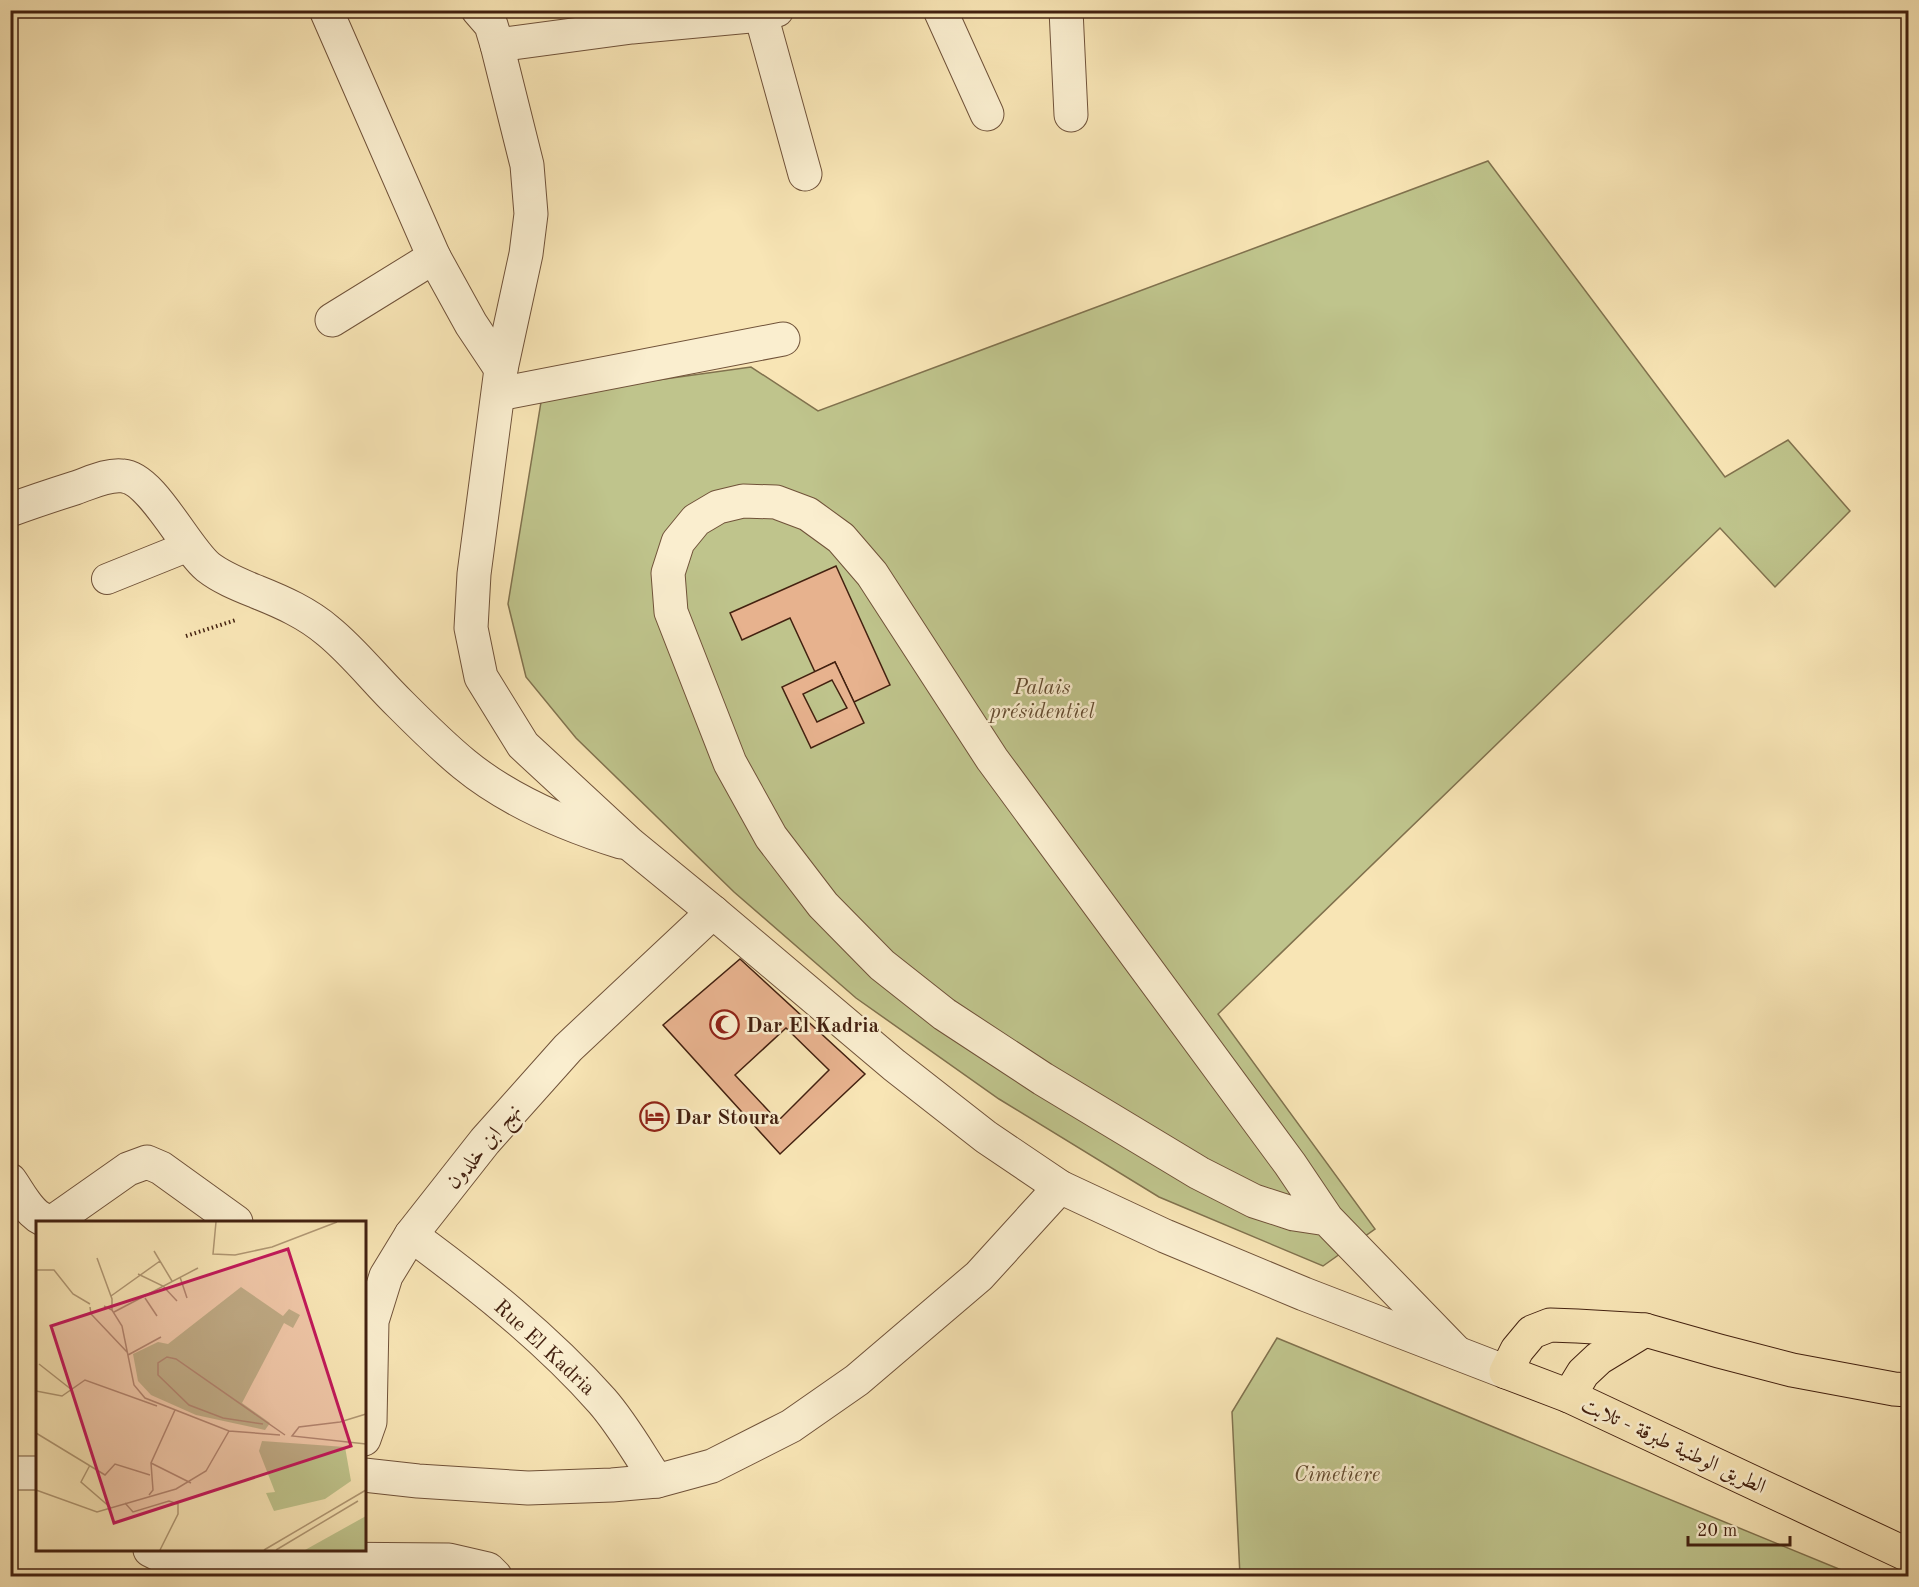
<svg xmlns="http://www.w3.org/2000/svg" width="1919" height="1587" viewBox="0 0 1919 1587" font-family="'Old Standard TT',Amiri,serif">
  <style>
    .green { fill: #bfc48c; stroke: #81724e; stroke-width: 1.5 }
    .building { fill: #e7b28e; stroke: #432110; stroke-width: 1.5; fill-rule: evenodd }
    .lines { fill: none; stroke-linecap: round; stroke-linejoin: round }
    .pedestrian-casing { stroke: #705239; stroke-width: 32 }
    .minor-casing { stroke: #705239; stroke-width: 35 }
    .primary-casing { stroke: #432110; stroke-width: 35 }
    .path { stroke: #432110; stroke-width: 4; stroke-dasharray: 1.5 3; stroke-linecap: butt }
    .pedestrian { stroke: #faeecf; stroke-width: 30 }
    .minor { stroke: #faeecf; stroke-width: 33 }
    .primary { stroke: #f8e5b5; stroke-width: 33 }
    .labels { text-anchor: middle; stroke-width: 5; stroke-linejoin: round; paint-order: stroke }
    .park-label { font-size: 21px; font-style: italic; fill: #624a2f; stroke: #faeecf }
    .poi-label { font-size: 21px; font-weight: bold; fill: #432110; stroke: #faeecf; text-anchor: start }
    .street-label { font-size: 21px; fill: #432110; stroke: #faeecf }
    .inset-road { fill: none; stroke: #b09773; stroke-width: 1.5 }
    .view { fill: #c2185b; fill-opacity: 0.15; stroke: #c2185b; stroke-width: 3 }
    .inset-edge { fill: none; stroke: #432110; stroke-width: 3 }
  </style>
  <rect width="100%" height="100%" fill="#f8e5b5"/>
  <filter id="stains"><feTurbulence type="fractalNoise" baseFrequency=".00333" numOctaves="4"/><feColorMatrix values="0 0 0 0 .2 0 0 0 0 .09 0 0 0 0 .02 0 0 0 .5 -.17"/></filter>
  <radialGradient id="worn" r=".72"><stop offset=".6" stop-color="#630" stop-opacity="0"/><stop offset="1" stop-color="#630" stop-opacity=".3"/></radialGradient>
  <g class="green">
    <polygon points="1488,161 1725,477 1788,440 1850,511 1775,587 1720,528 1218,1014 1375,1229 1323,1266 1159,1197 999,1099 856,998 734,892 576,738 526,677 508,604 542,396 751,367 818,411"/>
    <polygon points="1277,1338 1856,1576 1240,1576 1232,1412"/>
  </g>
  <g class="building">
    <polygon points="836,566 890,685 854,702 835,662 815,672 790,618 742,640 730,613"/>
    <path d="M 835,662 L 864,723 L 811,748 L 782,687 ZM 832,680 L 847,708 L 817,722 L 803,694 Z"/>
    <path d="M 740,959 L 865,1074 L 780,1154 L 663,1025 ZM 786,1028 L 829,1070 L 778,1121 L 735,1075 Z"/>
  </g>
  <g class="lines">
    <defs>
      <polyline id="pedestrian" points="107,579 189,546"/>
      <g id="minor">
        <polyline points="326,10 434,257 471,324 501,369"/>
        <polyline points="478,10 491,25 497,45 527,165 531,214 526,254 501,369 474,574 471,628 481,677 523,745 630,844 713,912 894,1065 986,1137 1060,1187 1165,1236 1304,1294 1506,1372"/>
        <polyline points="940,10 987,114"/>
        <polyline points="1066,10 1071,115"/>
        <polyline points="761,15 805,174"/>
        <polyline points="497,45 632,27 761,15 777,10"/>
        <polyline points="332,320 434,257"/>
        <polyline points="499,394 783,339"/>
        <path d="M 10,510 C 32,502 53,495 75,488 C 90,483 107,474 123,476 C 152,478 185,548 208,567 C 222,578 240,585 257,592 C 282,602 307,613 328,631 C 355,653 376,681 401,705 C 421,725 442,746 464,764 C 509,801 566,825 621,842"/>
        <path d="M 10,1180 C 21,1195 33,1223 54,1221 L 128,1169 L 147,1162 L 161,1168 L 236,1222"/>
        <polyline points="1327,1219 1294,1214 1254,1201 1199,1173 1043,1079 944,1014 882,965 823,905 771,837 730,763 671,612 668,573 678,542 696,520 718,507 743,501 776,502 808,514 841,538 872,574 992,759 1290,1164 1327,1219 1456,1352"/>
        <path d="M 411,1235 C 479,1285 546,1338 602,1401 C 623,1425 639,1454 657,1481"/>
        <polyline points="364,1439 370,1422 372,1321 386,1276 411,1235 485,1141 568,1048 713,912"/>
        <polyline points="10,1473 38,1473"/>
        <polyline points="364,1475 418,1481 528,1488 612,1485 657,1481 712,1466 791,1426 857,1380 979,1276 1060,1187"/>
        <polyline points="150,1550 160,1555 174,1558 449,1560 488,1569 495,1576"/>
      </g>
      <g id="primary">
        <polyline points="1908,1390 1894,1389 1792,1370 1719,1351 1645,1330 1577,1326 1550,1325 1532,1332 1517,1350 1506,1372 1569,1396 1908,1555"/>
        <polyline points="1569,1396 1583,1373 1599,1358 1645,1330"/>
      </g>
    </defs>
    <use href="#pedestrian" class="pedestrian-casing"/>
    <use href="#minor" class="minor-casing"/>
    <use href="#primary" class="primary-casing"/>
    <polyline class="path" points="186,636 236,620"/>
    <use href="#pedestrian" class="pedestrian"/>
    <use href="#minor" class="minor"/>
    <use href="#primary" class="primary"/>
  </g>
  <defs>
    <symbol id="mosque-ring" viewBox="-11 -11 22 22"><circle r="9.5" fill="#faeecf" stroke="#8f2418" stroke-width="1.5"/><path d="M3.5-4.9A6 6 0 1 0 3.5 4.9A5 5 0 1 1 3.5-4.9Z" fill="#8f2418"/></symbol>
    <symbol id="hotel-ring" viewBox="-11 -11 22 22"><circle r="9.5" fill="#faeecf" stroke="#8f2418" stroke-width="1.5"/><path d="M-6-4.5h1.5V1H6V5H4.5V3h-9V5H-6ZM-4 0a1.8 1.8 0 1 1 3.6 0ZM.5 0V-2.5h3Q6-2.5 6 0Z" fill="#8f2418"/></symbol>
  </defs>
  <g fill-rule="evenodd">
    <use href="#mosque-ring" x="708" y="1008" width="33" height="33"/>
    <use href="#hotel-ring" x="638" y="1100" width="33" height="33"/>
  </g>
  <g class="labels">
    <g class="park-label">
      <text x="1042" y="694">Palais<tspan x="1042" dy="24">présidentiel</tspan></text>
      <text x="1337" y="1481">Cimetiere</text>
    </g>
    <g class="poi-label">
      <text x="746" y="1032">Dar El Kadria</text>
      <text x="675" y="1124">Dar Stoura</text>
    </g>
    <g class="street-label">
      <text transform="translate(483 1146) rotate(-50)" y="7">نهج ابن خلدون</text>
      <text transform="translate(545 1347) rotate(43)" y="7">Rue El Kadria</text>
      <text transform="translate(1674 1445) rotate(25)" y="7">الطريق الوطنية طبرقة - تلابت</text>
    </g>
  </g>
  <g transform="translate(36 1221)">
    <rect width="330" height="330" fill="#f8e5b5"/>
    <path d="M 205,66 L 247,95 L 253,88 L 264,94 L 257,107 L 248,102 L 206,182 L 234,202 L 229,209 L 160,194 L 115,174 L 102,160 L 97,133 L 122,121 L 132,123 ZM 226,220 L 309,226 L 315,260 L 289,278 L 238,290 L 230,272 L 239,271 L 223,230 ZM 330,295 L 330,329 L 269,329 Z" fill="#bfc48c"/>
    <path class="inset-road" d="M 180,1 L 177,33 L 199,34 L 236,26 L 301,1M 118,30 L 136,60M 61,37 L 76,78 L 76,89M 0,49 L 18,49 L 37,73 L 54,83M 102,53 L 127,65 L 141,80M 144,56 L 151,77M 75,75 L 124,40M 109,77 L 121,95M 68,85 L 76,89 L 86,105 L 98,164 L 109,177 L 193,210 L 244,214M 54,86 L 55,93 L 91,131M 78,91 L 162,47M 92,134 L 125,116M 3,143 L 36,169M 0,170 L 26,175 L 49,159 L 121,185M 330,193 L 304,201 L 263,206 L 256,215 L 330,223M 227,203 L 187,197 L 153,184 L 122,154 L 122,142 L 131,136 L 140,138 L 249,214M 0,212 L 69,254 L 79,243 L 114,254M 115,242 L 155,262M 54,244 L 45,261 L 75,287M 0,269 L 61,291 L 140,268 L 170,250 L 193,210M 113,274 L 117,269 L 115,242 L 139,189M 89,282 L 97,291 L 133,280 L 142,283 L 142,293 L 124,329M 228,329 L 330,269M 240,329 L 322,280"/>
    <path class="view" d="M 252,28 L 315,225 L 78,302 L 15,105 Z"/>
    <rect width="330" height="330" class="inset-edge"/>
  </g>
  <rect width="1919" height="1587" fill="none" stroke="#f8e5b5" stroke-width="36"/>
  <rect x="12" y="12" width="1895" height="1563" fill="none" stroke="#432110" stroke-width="3"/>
  <rect x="18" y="18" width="1883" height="1551" fill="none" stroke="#432110" stroke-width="1.5"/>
  <path d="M1688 1536v9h102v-9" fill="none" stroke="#432110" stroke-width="3"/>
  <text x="1697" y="1536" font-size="18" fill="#432110" stroke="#faeecf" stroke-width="4.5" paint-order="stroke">20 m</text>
  <rect width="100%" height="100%" filter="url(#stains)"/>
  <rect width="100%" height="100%" fill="url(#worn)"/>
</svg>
